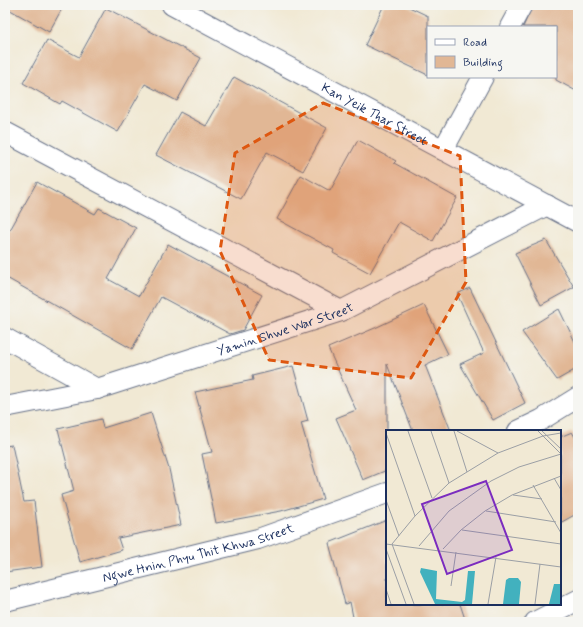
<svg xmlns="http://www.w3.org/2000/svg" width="583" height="627" viewBox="0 0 583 627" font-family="Mynerve,sans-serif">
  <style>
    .building { fill: #e1b795 }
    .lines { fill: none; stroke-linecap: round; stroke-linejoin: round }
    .minor-casing { stroke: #667087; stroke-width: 22 }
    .minor { stroke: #fff; stroke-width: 20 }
    .marked { fill: #de5710; fill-opacity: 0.2; stroke: #de5710; stroke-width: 3; stroke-dasharray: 8 5; stroke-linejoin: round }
    .labels { text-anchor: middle; stroke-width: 4; stroke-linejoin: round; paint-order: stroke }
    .street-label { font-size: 13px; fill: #1b2f5e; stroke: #f6f6f2 }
    .inset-road { fill: none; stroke: #9b9fa5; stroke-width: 1 }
    .view { fill: #7b2cbf; fill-opacity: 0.15; stroke: #7b2cbf; stroke-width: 2 }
    .inset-edge { fill: none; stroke: #1b2f5e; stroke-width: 2 }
  </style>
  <rect width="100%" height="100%" fill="#f6f6f2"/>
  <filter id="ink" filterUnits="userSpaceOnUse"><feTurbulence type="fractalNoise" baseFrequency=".025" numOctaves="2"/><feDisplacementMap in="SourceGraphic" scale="8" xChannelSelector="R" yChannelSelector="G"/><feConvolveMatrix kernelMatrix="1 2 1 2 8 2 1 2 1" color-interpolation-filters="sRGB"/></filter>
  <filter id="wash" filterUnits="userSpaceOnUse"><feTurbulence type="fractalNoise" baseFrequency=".012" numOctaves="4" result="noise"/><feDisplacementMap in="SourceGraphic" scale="16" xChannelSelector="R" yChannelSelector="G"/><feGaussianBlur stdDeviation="0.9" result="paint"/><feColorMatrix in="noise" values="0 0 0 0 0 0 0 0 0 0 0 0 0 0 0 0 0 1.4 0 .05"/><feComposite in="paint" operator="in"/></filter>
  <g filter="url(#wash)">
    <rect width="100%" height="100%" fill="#f1e9d4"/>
    <g id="blocks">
      <g class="building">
        <polygon points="5,5 64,5 49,32 5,7"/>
        <polygon points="384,5 405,5 428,16 428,75 365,45"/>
        <polygon points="533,5 568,5 578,10 578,92 556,80 556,27 523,27"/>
        <polygon points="106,8 201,58 177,101 145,84 118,132 62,101 60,104 23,83 47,40 79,57"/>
        <polygon points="234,77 327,128 303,171 267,152 241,199 156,155 180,112 206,126"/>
        <polygon points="358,140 396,161 394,163 457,198 433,241 399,222 370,273 333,253 334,250 277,219 301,175 330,191"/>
        <polygon points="37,182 95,214 99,208 136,228 108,279 139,296 168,244 262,295 243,330 230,334 161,297 132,349 5,277 5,227 10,230"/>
        <polygon points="546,240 574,287 541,305 515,253"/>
        <polygon points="470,288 525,403 493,420 460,364 484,353 457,294"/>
        <polygon points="424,305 448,354 425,365 451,431 413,431 387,364 387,470 363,480 336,418 356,410 328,348 375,328"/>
        <polygon points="559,309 578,348 578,368 557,380 522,332"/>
        <polygon points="293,366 308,421 301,423 323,499 281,511 216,523 202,454 212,452 195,392 253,380 252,376"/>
        <polygon points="151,413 169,469 181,525 118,538 122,550 80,562 61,495 74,491 58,429 101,419 103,428"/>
        <polygon points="572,432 578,442 578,513 560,523 560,437"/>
        <polygon points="12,445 24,502 34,501 42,567 5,572 5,446"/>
        <polygon points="387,520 387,604 460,604 466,622 354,622 350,602 345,604 329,543"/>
      </g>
    </g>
  </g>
  <g filter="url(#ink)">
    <use href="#blocks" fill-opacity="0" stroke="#667087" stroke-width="1"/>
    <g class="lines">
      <defs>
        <g id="minor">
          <path id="s1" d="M 172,5 L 578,222"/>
          <polyline points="510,27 522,5"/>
          <polyline points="5,132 341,311"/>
          <polyline points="443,150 483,77"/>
          <polyline points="5,338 97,389"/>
          <path id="s2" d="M 5,407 L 97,389 L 341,311 L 547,205"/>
          <polyline points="518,431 541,420 578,397"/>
          <path id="s3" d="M 5,601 L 258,539 L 387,493"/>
          <polyline points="535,622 578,600"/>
        </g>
      </defs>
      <use href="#minor" class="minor-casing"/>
      <use href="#minor" class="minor"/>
    </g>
  </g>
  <path class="marked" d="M 323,103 L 460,156 L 466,282 L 411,378 L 269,360 L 220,251 L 235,153 Z"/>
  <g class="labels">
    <g class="street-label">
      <text dy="5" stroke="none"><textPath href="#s1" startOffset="230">Kan Yeik Thar Street</textPath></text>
      <text dy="5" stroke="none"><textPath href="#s2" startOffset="291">Yamin Shwe War Street</textPath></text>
      <text dy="5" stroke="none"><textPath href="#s3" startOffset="199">Ngwe Hnin Phyu Thit Khwa Street</textPath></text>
    </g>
  </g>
  <g transform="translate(386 430)">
    <rect width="175" height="175" fill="#f1e9d4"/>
    <path d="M 35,138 L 51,141 L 50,169 L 76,172 L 79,170 L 82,141 L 89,141 L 86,174 L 49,174 L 34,142 ZM 123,148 L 132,148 L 135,152 L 133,174 L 117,174 L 120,150 ZM 168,154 L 175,154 L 175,174 L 163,174 Z" fill="#42b1be"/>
    <path class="inset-road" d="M 22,1 L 46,68M 45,1 L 63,53M 68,1 L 81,42M 71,1 L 112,23M 152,1 L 175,24M 156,1 L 175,19M 0,3 L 29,86M 168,48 L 175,60M 147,55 L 175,103M 127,65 L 156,69M 0,70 L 13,106M 100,81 L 170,92M 76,100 L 175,114M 0,114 L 175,137M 33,116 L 63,81 L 105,51 L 133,37 L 175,24M 0,119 L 20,174M 57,119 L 75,100 L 99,81 L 126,65 L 175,46M 65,156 L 70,122M 0,159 L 5,174M 28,174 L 6,114 L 29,86 L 63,53 L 112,23 L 157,6 L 175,3M 102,174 L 110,127M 149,174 L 154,134"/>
    <path class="view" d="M 100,51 L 126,120 L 61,144 L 36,74 Z"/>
    <rect width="175" height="175" class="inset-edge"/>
  </g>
  <rect width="583" height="627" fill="none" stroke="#f6f6f2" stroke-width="20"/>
  <rect x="427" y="26" width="130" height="52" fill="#f6f6f2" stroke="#9ea6b7"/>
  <rect x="435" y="39" width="20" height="6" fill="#ffffff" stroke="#9ea6b7"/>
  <text x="463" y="46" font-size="12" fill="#1b2f5e">Road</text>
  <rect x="435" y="56" width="20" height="12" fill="#e1b795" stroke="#9ea6b7"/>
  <text x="463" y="66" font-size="12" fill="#1b2f5e">Building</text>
</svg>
